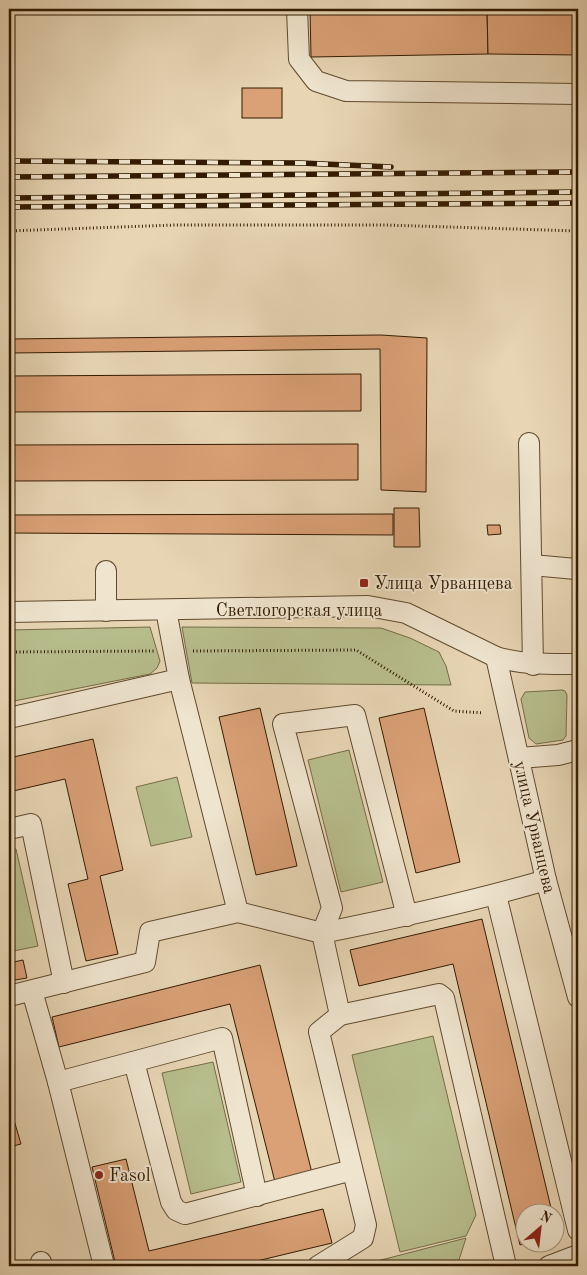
<svg xmlns="http://www.w3.org/2000/svg" width="587" height="1275" viewBox="0 0 587 1275" font-family="'Old Standard TT',serif">
  <style>
    .green { fill: #b7bd8c; stroke: #756c46 }
    .building { fill: #daa076; stroke: #331b01 }
    .lines { fill: none; stroke-linecap: round; stroke-linejoin: round }
    .minor-casing { stroke: #604a2e; stroke-width: 22 }
    .path { stroke: #331b01; stroke-width: 3; stroke-dasharray: 1 2.5; stroke-linecap: butt }
    .minor { stroke: #efe4ce; stroke-width: 20 }
    .rail-casing { stroke: #331b01; stroke-width: 5.5 }
    .rail { stroke: #efe4ce; stroke-width: 4; stroke-dasharray: 11; stroke-linecap: butt }
    .poi-dot { fill: #8f2418; stroke: #efe4ce; stroke-width: 2 }
    .labels { text-anchor: middle; stroke-width: 4; stroke-linejoin: round; paint-order: stroke }
    .poi-label { font-size: 18px; fill: #331b01; stroke: #efe4ce; text-anchor: start }
    .street-label { font-size: 18px; fill: #331b01; stroke: #efe4ce }
  </style>
  <rect width="100%" height="100%" fill="#e7d5b4"/>
  <filter id="stains"><feTurbulence type="fractalNoise" baseFrequency=".004" numOctaves="4"/><feColorMatrix values="0 0 0 0 .2 0 0 0 0 .09 0 0 0 0 .02 0 0 0 .5 -.17"/></filter>
  <radialGradient id="worn" r=".72"><stop offset=".6" stop-color="#630" stop-opacity="0"/><stop offset="1" stop-color="#630" stop-opacity=".3"/></radialGradient>
  <g class="green">
    <polygon points="150,627 160,661 157,668 150,674 9,702 9,630"/>
    <polygon points="182,627 381,628 410,638 439,652 446,666 451,685 192,683"/>
    <polygon points="562,690 565,691 567,695 566,736 563,740 536,744 529,738 521,699 525,692"/>
    <polygon points="349,750 383,882 341,892 308,760"/>
    <polygon points="177,777 192,837 151,846 136,787"/>
    <polygon points="16,849 38,946 9,952 9,851"/>
    <polygon points="433,1036 476,1215 466,1236 400,1252 352,1055"/>
    <polygon points="213,1062 241,1182 191,1194 162,1073"/>
    <polygon points="466,1238 457,1266 358,1266"/>
  </g>
  <g class="building">
    <polygon points="310,9 487,9 488,54 311,57"/>
    <polygon points="487,9 578,9 578,55 488,54"/>
    <rect x="242" y="88" width="40" height="30"/>
    <polygon points="381,335 427,338 426,492 381,490 380,349 9,353 9,339"/>
    <polygon points="361,374 361,411 9,412 9,376"/>
    <polygon points="358,444 358,480 9,481 9,445"/>
    <polygon points="394,508 419,508 420,547 394,547"/>
    <polygon points="393,514 393,535 9,533 9,515"/>
    <polygon points="487,525 500,525 501,534 488,535"/>
    <polygon points="260,708 297,866 256,875 219,717"/>
    <polygon points="424,708 460,862 416,873 379,718"/>
    <polygon points="93,739 123,870 100,876 118,954 86,961 68,884 88,879 65,779 9,792 9,758"/>
    <polygon points="482,919 552,1212 524,1212 524,1242 530,1242 520,1245 453,964 359,986 350,950"/>
    <polygon points="23,960 27,978 9,981 9,963"/>
    <polygon points="260,965 312,1173 275,1182 230,1004 59,1047 52,1017"/>
    <polygon points="9,1103 21,1144 9,1147"/>
    <polygon points="126,1159 149,1251 323,1209 332,1243 236,1266 116,1266 92,1167"/>
    <polygon points="554,1222 558,1236 554,1236"/>
  </g>
  <g class="lines">
    <defs>
      <g id="minor">
        <polyline points="297,9 299,59 316,81 346,91 578,94"/>
        <polyline points="529,443 533,665"/>
        <polyline points="532,565 576,569"/>
        <polyline points="106,571 106,611"/>
        <polyline points="166,610 179,679 238,912"/>
        <path d="M 9,612 L 368,606 L 406,613 L 496,657 C 524,665 550,664 578,664"/>
        <polyline points="496,657 546,880 578,997"/>
        <polyline points="9,718 179,679"/>
        <polyline points="519,758 558,755 578,750"/>
        <polyline points="9,829 31,824 64,983"/>
        <polyline points="496,895 578,1230"/>
        <polyline points="32,991 58,1082 104,1266"/>
        <polyline points="9,996 145,962 150,932 238,912 322,933 332,908 283,724 355,715 407,916"/>
        <polyline points="340,1015 439,994 444,998 506,1266"/>
        <polyline points="134,1062 171,1202 176,1210 185,1214 352,1170"/>
        <polyline points="58,1082 222,1038 257,1196"/>
        <polyline points="41,1262 42,1266"/>
        <path d="M 318,1266 L 363,1238 L 366,1225 L 319,1032 L 340,1015 L 322,933 C 397,918 472,902 546,880"/>
        <polyline points="549,1266 578,1255"/>
      </g>
    </defs>
    <use href="#minor" class="minor-casing"/>
    <g class="path">
      <polyline points="9,231 176,225 385,225 578,231"/>
      <polyline points="193,651 356,650 454,711 483,713"/>
      <polyline points="9,652 155,651"/>
    </g>
    <use href="#minor" class="minor"/>
    <defs>
      <g id="rail">
        <polyline points="9,161 301,163 391,167"/>
        <polyline points="9,177 578,172"/>
        <polyline points="9,198 578,192"/>
        <polyline points="9,207 578,203"/>
      </g>
    </defs>
    <use href="#rail" class="rail-casing"/>
    <use href="#rail" class="rail"/>
  </g>
  <g class="poi-dot">
    <rect x="359" y="578" width="10" height="10" rx="2.5"/>
    <circle cx="99" cy="1175" r="5"/>
  </g>
  <g class="labels">
    <g class="poi-label">
      <text x="374" y="589">Улица Урванцева</text>
      <text x="109" y="1181">Fasol</text>
    </g>
    <g class="street-label">
      <text x="299" y="616">Светлогорская улица</text>
      <text transform="translate(535 827) rotate(77)" y="6">улица Урванцева</text>
    </g>
  </g>
  <rect width="587" height="1275" fill="none" stroke="#e7d5b4" stroke-width="30"/>
  <rect x="10" y="10" width="567" height="1255" fill="none" stroke="#331b01" stroke-width="2.5"/>
  <rect x="15" y="15" width="557" height="1245" fill="none" stroke="#331b01"/>
  <g transform="translate(540 1228) rotate(28)"><circle r="24" fill="#efe4ce" stroke="#a4947c"/>
  <path d="M0-4L9 19L0 12L-9 19Z" fill="#8f2418"/>
  <text y="-8" font-size="14" font-weight="bold" text-anchor="middle" fill="#331b01">N</text>
  </g>
  <rect width="100%" height="100%" filter="url(#stains)"/>
  <rect width="100%" height="100%" fill="url(#worn)"/>
</svg>
